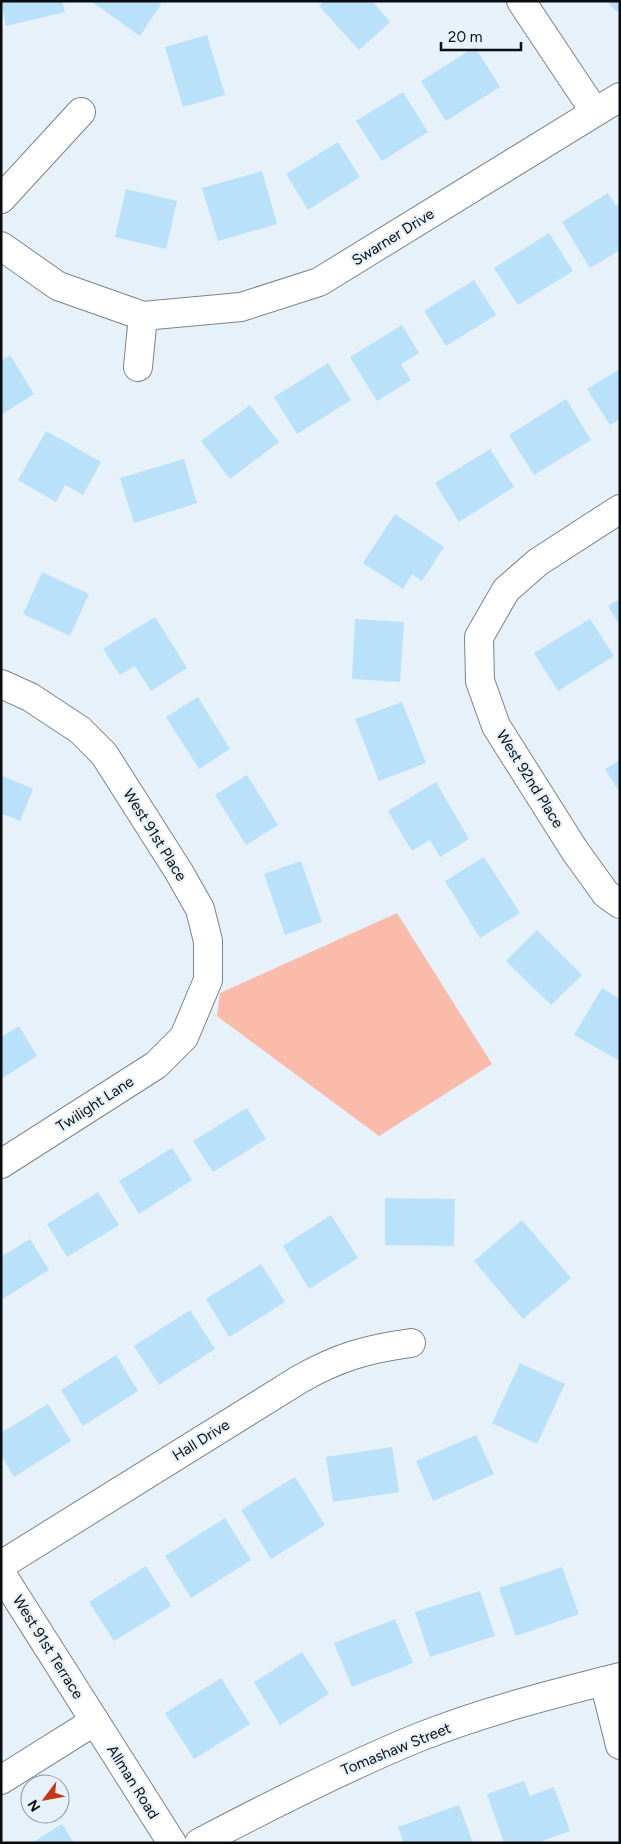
<svg xmlns="http://www.w3.org/2000/svg" width="621" height="1844" viewBox="0 0 621 1844" font-family="Figtree,sans-serif">
  <style>
    .green { fill: #fabbab }
    .building { fill: #bae1fa }
    .lines { fill: none; stroke-linecap: round; stroke-linejoin: round }
    .minor-casing { stroke: #7a848b; stroke-width: 30 }
    .minor { stroke: #fff; stroke-width: 28 }
    .labels { text-anchor: middle; stroke-width: 4.5; stroke-linejoin: round; paint-order: stroke }
    .street-label { font-size: 15px; fill: #090d10; stroke: #e6f1f9 }
  </style>
  <rect width="100%" height="100%" fill="#e6f1f9"/>
  <polygon class="green" points="397,913 492,1064 379,1136 217,1016 220,993"/>
  <g class="building">
    <polygon points="1,1 62,1 65,12 6,26"/>
    <polygon points="91,1 158,1 161,4 140,36"/>
    <polygon points="324,1 372,1 390,22 359,50 319,6"/>
    <polygon points="607,1 620,1 620,9 617,12"/>
    <polygon points="207,35 225,95 183,107 165,47"/>
    <polygon points="475,47 500,87 446,121 421,81"/>
    <polygon points="403,92 428,132 382,161 356,121"/>
    <polygon points="338,142 360,177 308,210 286,174"/>
    <polygon points="262,171 277,224 218,241 202,188"/>
    <polygon points="126,189 177,201 166,249 115,237"/>
    <polygon points="608,193 616,206 620,203 620,250 590,268 562,222"/>
    <polygon points="549,233 573,271 518,305 494,268"/>
    <polygon points="474,280 496,315 446,346 424,311"/>
    <polygon points="402,325 419,353 401,364 411,380 377,401 350,357"/>
    <polygon points="10,355 34,394 1,415 1,361"/>
    <polygon points="328,363 351,400 297,434 274,397"/>
    <polygon points="620,369 620,419 610,425 587,389"/>
    <polygon points="566,399 591,440 534,475 509,435"/>
    <polygon points="250,405 279,442 230,479 201,441"/>
    <polygon points="46,431 101,462 83,495 65,485 56,502 18,480"/>
    <polygon points="490,449 514,487 459,522 435,483"/>
    <polygon points="184,459 197,503 134,523 120,478"/>
    <polygon points="395,514 444,547 422,581 412,574 403,589 363,563"/>
    <polygon points="42,572 89,594 70,636 23,614"/>
    <polygon points="620,599 620,626 608,606"/>
    <polygon points="155,617 187,668 151,691 135,666 120,675 103,649"/>
    <polygon points="355,619 404,622 400,682 352,679"/>
    <polygon points="590,619 614,656 558,691 534,653"/>
    <polygon points="198,697 230,749 199,769 166,717"/>
    <polygon points="402,702 426,763 379,781 355,719"/>
    <polygon points="620,760 620,793 605,769"/>
    <polygon points="1,775 33,789 20,821 1,813"/>
    <polygon points="247,775 278,825 246,845 215,795"/>
    <polygon points="436,782 469,839 440,857 430,840 412,851 388,811"/>
    <polygon points="484,857 520,913 480,938 445,881"/>
    <polygon points="301,861 322,922 285,935 264,874"/>
    <polygon points="537,930 582,975 551,1005 506,961"/>
    <polygon points="602,988 620,999 620,1061 574,1035"/>
    <polygon points="19,1026 37,1056 1,1079 1,1037"/>
    <polygon points="247,1108 266,1139 213,1172 193,1141"/>
    <polygon points="172,1148 192,1180 139,1214 119,1181"/>
    <polygon points="98,1192 119,1225 67,1257 47,1224"/>
    <polygon points="385,1198 455,1199 454,1246 385,1245"/>
    <polygon points="331,1215 358,1258 309,1289 283,1246"/>
    <polygon points="522,1220 571,1278 523,1319 474,1261"/>
    <polygon points="30,1239 49,1270 1,1300 1,1257"/>
    <polygon points="261,1264 285,1302 229,1337 206,1299"/>
    <polygon points="190,1310 215,1349 159,1385 134,1346"/>
    <polygon points="116,1355 138,1391 83,1426 61,1390"/>
    <polygon points="520,1363 565,1384 537,1444 492,1423"/>
    <polygon points="48,1404 71,1441 14,1477 1,1455 1,1433"/>
    <polygon points="476,1435 494,1474 433,1501 416,1461"/>
    <polygon points="392,1447 399,1492 333,1502 326,1457"/>
    <polygon points="295,1477 325,1525 271,1559 241,1510"/>
    <polygon points="225,1518 251,1560 191,1598 165,1556"/>
    <polygon points="146,1566 171,1606 114,1641 89,1602"/>
    <polygon points="562,1567 579,1614 516,1636 499,1588"/>
    <polygon points="480,1591 495,1636 430,1657 415,1612"/>
    <polygon points="395,1619 413,1663 352,1687 334,1643"/>
    <polygon points="302,1652 329,1694 280,1725 254,1682"/>
    <polygon points="221,1678 250,1724 194,1759 165,1713"/>
    <polygon points="524,1781 530,1796 554,1787 570,1831 537,1843 504,1843 487,1794"/>
    <polygon points="459,1805 473,1843 404,1843 398,1827"/>
    <polygon points="62,1824 74,1843 32,1843"/>
  </g>
  <g class="lines">
    <defs>
      <g id="minor">
        <polyline points="521,1 595,112"/>
        <polyline points="1,199 81,112"/>
        <polyline points="1,246 58,286 143,316 241,307 319,282 620,97"/>
        <polyline points="138,367 143,316"/>
        <polyline points="620,509 538,562 506,590 479,637 480,681 496,726 575,851 606,894 620,904"/>
        <polyline points="1,684 30,697 80,730 104,754 179,872 200,909 208,941 208,980 184,1037 156,1065 1,1164"/>
        <path d="M 1,1565 L 300,1379 C 339,1357 367,1349 411,1343"/>
        <polyline points="1,1573 172,1843"/>
        <polyline points="604,1681 620,1745"/>
        <polyline points="1,1780 95,1721"/>
        <path d="M 199,1843 C 271,1805 342,1769 417,1738 C 482,1712 552,1694 620,1677"/>
      </g>
    </defs>
    <use href="#minor" class="minor-casing"/>
    <use href="#minor" class="minor"/>
  </g>
  <g class="labels">
    <g class="street-label">
      <text transform="translate(393 237) rotate(-32)" y="5">Swarner Drive</text>
      <text transform="translate(530 779) rotate(58)" y="5">West 92nd Place</text>
      <text transform="translate(155 835) rotate(58)" y="5">West 91st Place</text>
      <text transform="translate(95 1104) rotate(-33)" y="5">Twilight Lane</text>
      <text transform="translate(201 1440) rotate(-32)" y="5">Hall Drive</text>
      <text transform="translate(48 1647) rotate(58)" y="5">West 91st Terrace</text>
      <text transform="translate(396 1749) rotate(-22)" y="5">Tomashaw Street</text>
      <text transform="translate(133 1782) rotate(58)" y="5">Allman Road</text>
    </g>
  </g>
  <rect width="621" height="1844" fill="none" stroke="#090d10" stroke-width="5"/>
  <g transform="translate(45 1799) rotate(238)"><circle r="24" fill="#e6f1f9" stroke="#8e969c"/>
  <path d="M0-4L9 19L0 12L-9 19Z" fill="#c33917"/>
  <text y="-8" font-size="14" font-weight="bold" text-anchor="middle" fill="#090d10">N</text>
  </g>
  <path d="M441 42v8h80v-8" fill="none" stroke="#090d10" stroke-width="2.5"/>
  <text x="448" y="42" font-size="15" fill="#090d10" stroke="#e6f1f9" stroke-width="4" paint-order="stroke">20 m</text>
</svg>
